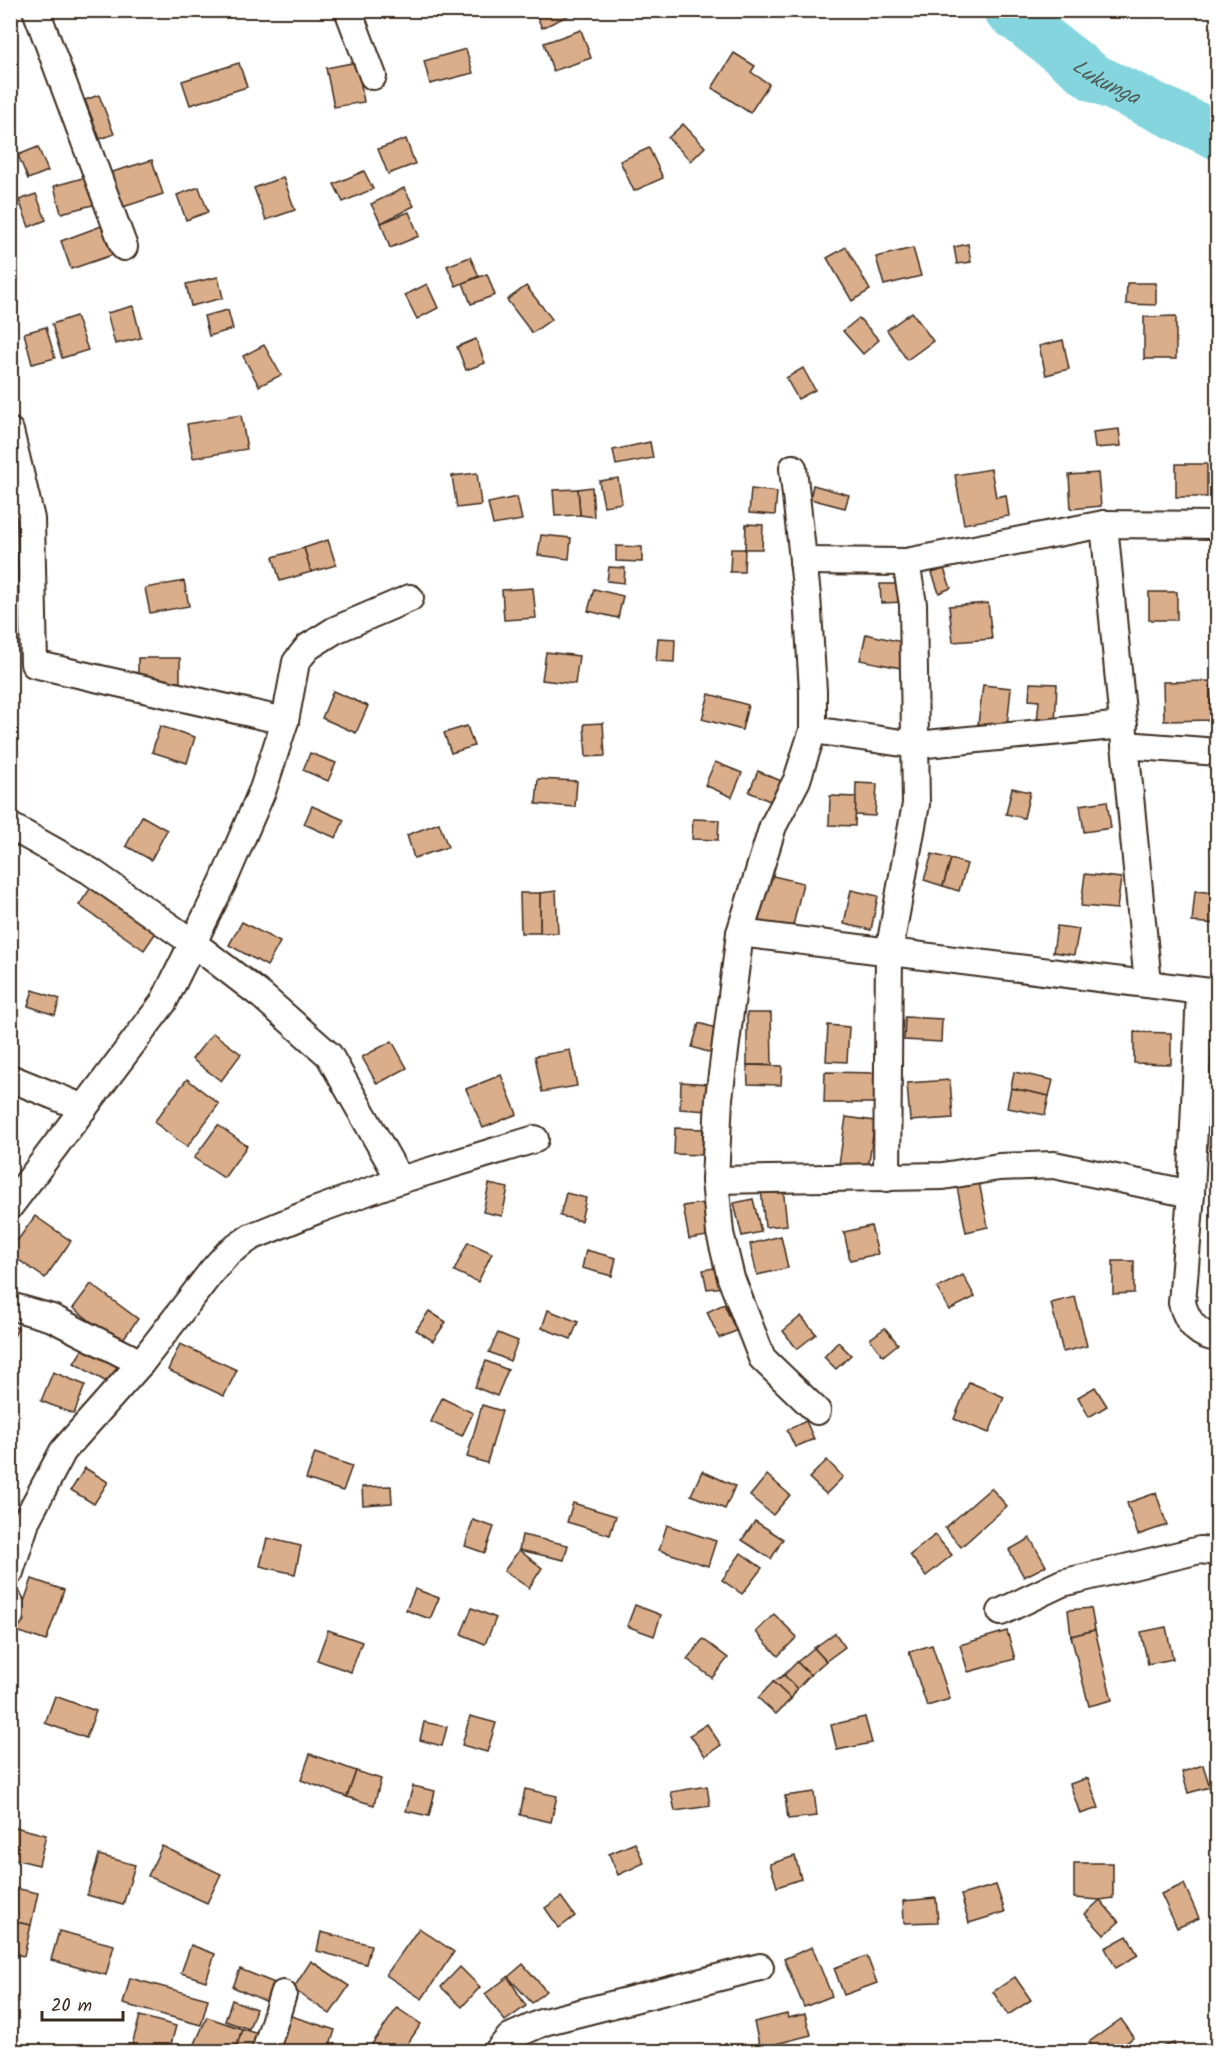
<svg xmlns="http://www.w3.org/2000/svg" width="1228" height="2062" viewBox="0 0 1228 2062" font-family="Kalam,sans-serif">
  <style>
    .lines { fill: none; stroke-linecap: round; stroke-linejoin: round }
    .river { stroke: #84d5dd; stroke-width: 48 }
    .building { fill: #daae8b; stroke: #3b2a1e; stroke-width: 1.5 }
    .street-casing { stroke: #3b2a1e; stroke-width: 30 }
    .street { stroke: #fff; stroke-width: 26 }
    .labels { text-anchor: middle; stroke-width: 5; stroke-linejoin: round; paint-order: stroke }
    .water-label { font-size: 21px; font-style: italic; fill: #515d57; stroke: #fff }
  </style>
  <rect width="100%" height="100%" fill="#fff"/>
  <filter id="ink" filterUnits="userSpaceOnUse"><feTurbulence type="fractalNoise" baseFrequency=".0167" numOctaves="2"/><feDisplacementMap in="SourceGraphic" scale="12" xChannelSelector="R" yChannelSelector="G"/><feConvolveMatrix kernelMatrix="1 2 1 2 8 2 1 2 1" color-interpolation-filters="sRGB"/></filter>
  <g filter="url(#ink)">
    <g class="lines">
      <path class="river" id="s1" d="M 1007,10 L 1093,77 L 1218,136"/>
    </g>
    <g class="building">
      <polygon points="534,10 577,10 578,11 542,28"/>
      <polygon points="581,30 591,58 553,71 544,43"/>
      <polygon points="466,49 473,73 430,84 424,61"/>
      <polygon points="734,53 755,66 751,72 769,84 750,113 712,88"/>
      <polygon points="357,62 364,102 334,107 326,68"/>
      <polygon points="239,63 247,87 190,105 182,81"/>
      <polygon points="99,95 114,134 100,139 85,100"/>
      <polygon points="683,124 705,147 691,161 668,138"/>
      <polygon points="406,139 415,164 388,174 378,149"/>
      <polygon points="38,147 48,171 28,179 18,155"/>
      <polygon points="649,148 663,178 634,191 620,161"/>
      <polygon points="152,160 163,194 120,208 109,173"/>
      <polygon points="364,171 373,189 343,202 334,184"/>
      <polygon points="90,176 97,204 61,213 54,186"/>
      <polygon points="283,177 295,210 266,220 254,188"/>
      <polygon points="199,187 208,212 186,220 177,195"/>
      <polygon points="404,188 414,206 381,223 371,204"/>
      <polygon points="36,194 46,220 29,227 19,200"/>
      <polygon points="409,212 419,236 390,248 381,223"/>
      <polygon points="104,225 115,254 71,269 61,241"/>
      <polygon points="968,244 971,262 957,264 954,247"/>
      <polygon points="846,247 870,290 852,301 827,258"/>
      <polygon points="913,248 921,276 884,285 876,257"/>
      <polygon points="470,257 479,276 456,286 447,266"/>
      <polygon points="487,274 495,295 471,304 463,283"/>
      <polygon points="218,277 223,298 191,306 186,284"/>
      <polygon points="1127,283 1156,283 1156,305 1126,304"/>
      <polygon points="427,284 438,308 417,319 405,295"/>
      <polygon points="526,286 552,319 532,333 507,300"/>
      <polygon points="133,306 141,338 115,344 107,313"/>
      <polygon points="228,310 233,329 209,336 204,316"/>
      <polygon points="912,312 933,341 907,360 887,330"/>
      <polygon points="1215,314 1218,314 1218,351 1214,351"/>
      <polygon points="76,316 88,350 62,358 52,324"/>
      <polygon points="1176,316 1176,359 1144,359 1144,317"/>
      <polygon points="859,318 879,340 863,354 843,331"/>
      <polygon points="46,327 55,358 32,364 24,333"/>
      <polygon points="476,339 485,363 466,370 457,347"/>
      <polygon points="1063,340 1069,369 1046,375 1039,346"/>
      <polygon points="264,345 281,375 259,386 243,356"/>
      <polygon points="803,368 815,390 798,399 786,378"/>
      <polygon points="241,415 247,449 193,458 187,424"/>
      <polygon points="1119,429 1121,446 1095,448 1093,432"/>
      <polygon points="650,442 653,458 616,465 613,450"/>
      <rect x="1176" y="464" width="31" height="33"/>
      <polygon points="991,469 996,497 1006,495 1009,516 964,524 955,475"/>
      <polygon points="477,473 481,505 457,508 452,476"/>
      <polygon points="1098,473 1101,506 1071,509 1069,475"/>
      <polygon points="618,478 622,503 604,506 599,481"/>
      <polygon points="813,485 849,495 845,508 810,499"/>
      <polygon points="592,487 594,517 580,515 578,489"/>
      <polygon points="578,489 580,515 555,516 553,490"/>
      <polygon points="751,489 777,492 775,515 749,513"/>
      <polygon points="517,497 522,520 493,525 488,503"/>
      <polygon points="746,524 763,525 762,549 745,549"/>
      <polygon points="541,535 571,538 569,559 538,555"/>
      <polygon points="328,540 336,565 311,572 304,548"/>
      <polygon points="616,546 642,547 642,562 616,561"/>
      <polygon points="304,548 311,572 280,581 273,557"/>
      <polygon points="731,549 745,549 744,572 730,572"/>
      <polygon points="609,567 625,568 624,583 607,581"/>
      <polygon points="944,569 951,588 939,593 932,573"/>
      <polygon points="184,581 189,606 150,613 145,588"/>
      <polygon points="880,584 903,584 904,602 881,603"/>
      <polygon points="533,588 536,618 504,620 502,590"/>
      <polygon points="594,589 623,596 618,618 588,611"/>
      <rect x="1149" y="592" width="28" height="28"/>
      <polygon points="988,603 992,639 953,642 949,606"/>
      <polygon points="866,634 906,643 901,668 860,660"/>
      <polygon points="658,638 675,639 674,662 656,661"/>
      <polygon points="546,652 579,656 575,684 542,680"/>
      <polygon points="138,658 180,658 180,683 138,682"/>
      <polygon points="1210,681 1212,720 1164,721 1163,682"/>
      <polygon points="1030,683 1057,684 1055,724 1037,723 1039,701 1029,700"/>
      <polygon points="983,685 1011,688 1007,727 978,724"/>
      <polygon points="333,691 368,706 356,733 322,718"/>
      <polygon points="709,694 748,705 742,730 702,719"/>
      <polygon points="603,723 605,756 586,757 584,724"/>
      <polygon points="160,726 195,737 187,763 152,752"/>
      <polygon points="467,726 474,746 451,753 444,733"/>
      <polygon points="310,753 336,763 328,781 303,770"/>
      <polygon points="715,762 742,773 732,797 705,785"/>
      <polygon points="758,771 781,781 772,802 749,792"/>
      <polygon points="538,779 577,781 575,807 536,804"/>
      <polygon points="856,783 877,784 875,816 855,815"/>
      <polygon points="1012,788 1030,792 1024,818 1006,814"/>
      <polygon points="830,796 856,797 855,826 829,825"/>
      <polygon points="1107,801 1111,828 1084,832 1080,805"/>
      <polygon points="312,806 344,820 336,838 304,824"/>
      <polygon points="142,816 167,830 151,860 126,846"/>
      <polygon points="693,819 719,820 718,840 692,839"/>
      <polygon points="439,823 448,847 414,858 407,835"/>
      <polygon points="932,854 951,859 943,886 924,880"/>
      <polygon points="951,859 967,864 959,891 943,886"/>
      <polygon points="1085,874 1121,878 1117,909 1081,906"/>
      <polygon points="769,875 803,883 792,930 758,922"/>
      <polygon points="92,886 157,931 144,950 79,905"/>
      <polygon points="851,890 878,896 871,930 844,924"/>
      <polygon points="556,891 558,933 540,933 540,893"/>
      <polygon points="1195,891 1218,893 1218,924 1192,922"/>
      <polygon points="520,893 540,893 540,933 521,933"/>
      <polygon points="242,922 280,942 267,966 229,945"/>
      <polygon points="1057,926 1079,929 1074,955 1053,952"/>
      <polygon points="33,990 60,999 55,1015 28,1006"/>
      <polygon points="747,1013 771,1013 772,1065 747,1065"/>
      <polygon points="905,1017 942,1019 941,1042 904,1040"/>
      <polygon points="699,1023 719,1029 711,1053 692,1047"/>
      <polygon points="828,1025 849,1027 847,1062 826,1061"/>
      <polygon points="1134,1032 1171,1033 1171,1064 1134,1063"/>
      <polygon points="213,1033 241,1054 221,1081 192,1059"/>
      <polygon points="392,1041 407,1068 377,1084 362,1057"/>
      <polygon points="570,1050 577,1086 542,1092 535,1056"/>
      <polygon points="747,1065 782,1066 781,1085 748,1084"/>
      <polygon points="825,1072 876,1073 876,1103 824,1103"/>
      <polygon points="1014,1072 1053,1080 1049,1096 1011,1088"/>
      <polygon points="501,1075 517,1114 483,1128 466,1089"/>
      <polygon points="187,1079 219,1104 187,1147 154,1122"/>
      <polygon points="950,1080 953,1118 910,1121 907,1083"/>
      <polygon points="681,1082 710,1084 708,1111 680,1109"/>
      <polygon points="1011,1088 1049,1096 1045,1115 1007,1108"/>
      <polygon points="846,1117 875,1121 868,1168 839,1164"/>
      <polygon points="218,1125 247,1146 224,1178 194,1158"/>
      <polygon points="675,1128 703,1129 702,1155 674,1154"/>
      <polygon points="979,1182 988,1227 966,1232 957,1187"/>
      <polygon points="489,1184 508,1188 502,1216 483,1212"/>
      <polygon points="783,1187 787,1225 765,1227 761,1189"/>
      <polygon points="566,1193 586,1198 581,1221 560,1216"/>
      <polygon points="753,1199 761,1232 742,1236 734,1203"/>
      <polygon points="703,1203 708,1236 689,1239 683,1206"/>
      <polygon points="35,1216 71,1241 45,1278 10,1254 10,1251"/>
      <polygon points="871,1226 878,1254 850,1260 844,1232"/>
      <polygon points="781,1236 788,1268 757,1275 750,1244"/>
      <polygon points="468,1242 492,1253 478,1282 454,1271"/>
      <polygon points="586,1250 616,1258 612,1276 582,1268"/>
      <polygon points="1113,1261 1134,1261 1134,1293 1113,1294"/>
      <polygon points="719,1267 723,1287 707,1289 703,1270"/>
      <polygon points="963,1275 975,1297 949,1310 937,1288"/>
      <polygon points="91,1284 138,1319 120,1343 73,1308"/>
      <polygon points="1075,1297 1087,1346 1063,1352 1051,1303"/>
      <polygon points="724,1304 736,1331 719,1338 707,1312"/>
      <polygon points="548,1310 578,1322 571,1339 542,1328"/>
      <polygon points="429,1311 446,1322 433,1341 416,1330"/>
      <polygon points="801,1316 816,1334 797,1349 783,1331"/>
      <polygon points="10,1325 18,1328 10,1345"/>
      <polygon points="885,1328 898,1344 883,1356 870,1339"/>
      <polygon points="498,1333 518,1341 510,1361 489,1352"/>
      <polygon points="838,1342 851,1355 836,1369 824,1357"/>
      <polygon points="86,1344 119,1363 108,1383 74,1363"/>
      <polygon points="180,1344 237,1370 224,1396 168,1370"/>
      <polygon points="486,1361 508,1370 497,1396 475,1387"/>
      <polygon points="53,1372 85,1385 74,1414 41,1401"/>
      <polygon points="969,1382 1004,1397 989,1433 954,1419"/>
      <polygon points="1095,1387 1107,1406 1089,1417 1078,1397"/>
      <polygon points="442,1398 473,1413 462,1436 431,1422"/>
      <polygon points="482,1405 502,1411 487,1463 467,1457"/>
      <polygon points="806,1421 814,1439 795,1447 787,1430"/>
      <polygon points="315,1453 352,1466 343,1491 306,1479"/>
      <polygon points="827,1460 843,1477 826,1494 809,1478"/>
      <polygon points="85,1468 108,1482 94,1504 71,1490"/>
      <polygon points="702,1471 735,1486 725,1509 691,1495"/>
      <polygon points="767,1475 790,1495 773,1515 750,1496"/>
      <polygon points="391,1486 392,1503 363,1505 362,1487"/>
      <polygon points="991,1488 1007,1506 961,1547 945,1528"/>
      <polygon points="1156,1493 1167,1525 1138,1535 1127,1503"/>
      <polygon points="573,1503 616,1516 610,1535 567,1522"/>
      <polygon points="473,1520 494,1527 485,1553 465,1546"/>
      <polygon points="755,1521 783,1539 771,1559 742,1540"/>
      <polygon points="667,1525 716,1541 708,1566 659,1550"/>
      <polygon points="522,1535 568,1545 564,1560 519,1550"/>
      <polygon points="935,1535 952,1555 926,1576 910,1555"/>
      <polygon points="267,1538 301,1546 295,1574 260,1566"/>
      <polygon points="1030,1538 1046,1566 1024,1577 1009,1550"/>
      <polygon points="519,1550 542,1568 529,1588 504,1571"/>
      <polygon points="741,1553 762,1568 742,1594 722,1580"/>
      <polygon points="32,1579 64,1590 46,1641 14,1630"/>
      <polygon points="415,1589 439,1598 430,1619 406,1610"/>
      <polygon points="635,1605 661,1615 654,1636 627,1626"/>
      <polygon points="472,1608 496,1618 485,1644 461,1634"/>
      <polygon points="1091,1608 1095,1630 1071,1636 1068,1610"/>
      <polygon points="774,1614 797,1637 778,1656 756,1632"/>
      <polygon points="1166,1627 1173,1659 1148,1664 1141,1632"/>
      <polygon points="328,1630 362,1642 351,1672 317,1660"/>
      <polygon points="1095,1630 1112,1700 1089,1706 1071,1636"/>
      <polygon points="1007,1631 1015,1659 968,1672 960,1645"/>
      <polygon points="835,1633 845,1647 826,1661 814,1648"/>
      <polygon points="703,1639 728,1658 712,1678 687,1659"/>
      <polygon points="932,1645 950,1699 927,1706 909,1652"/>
      <polygon points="814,1648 826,1661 810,1675 797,1662"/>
      <polygon points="797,1662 810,1675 797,1689 784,1675"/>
      <polygon points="784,1675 797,1689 791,1699 773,1682"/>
      <polygon points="773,1682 791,1699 776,1714 758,1698"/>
      <polygon points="55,1696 96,1711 86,1738 45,1723"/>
      <polygon points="470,1716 496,1723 487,1752 462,1745"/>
      <polygon points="865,1717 872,1743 837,1750 831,1725"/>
      <polygon points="424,1722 447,1727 442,1746 420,1740"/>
      <polygon points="707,1724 721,1745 705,1756 690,1735"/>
      <polygon points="310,1754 356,1771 347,1797 301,1780"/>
      <polygon points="1203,1765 1210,1787 1188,1793 1182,1772"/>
      <polygon points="356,1771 381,1779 374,1805 347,1797"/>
      <polygon points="1088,1778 1099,1808 1080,1814 1070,1784"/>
      <polygon points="413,1786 435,1791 429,1816 406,1811"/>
      <polygon points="707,1786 710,1806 675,1811 671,1792"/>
      <polygon points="525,1789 557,1796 551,1822 520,1815"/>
      <polygon points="814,1792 817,1816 788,1819 785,1796"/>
      <polygon points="15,1827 46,1835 39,1865 10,1858 10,1846"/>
      <polygon points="635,1843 644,1863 618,1875 609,1854"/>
      <polygon points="162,1846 221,1874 207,1903 148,1876"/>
      <polygon points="99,1855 135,1865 123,1905 87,1895"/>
      <polygon points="795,1856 801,1879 777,1887 770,1864"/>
      <polygon points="1074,1863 1113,1863 1113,1898 1100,1900 1074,1898"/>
      <polygon points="1184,1884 1199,1918 1177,1928 1161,1894"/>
      <polygon points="996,1885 1005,1912 969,1923 961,1895"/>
      <polygon points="10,1887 38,1893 31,1925 10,1921"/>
      <polygon points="561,1897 575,1916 559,1928 545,1908"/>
      <polygon points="936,1898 938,1922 904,1923 903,1901"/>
      <polygon points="1100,1900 1119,1922 1104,1935 1085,1914"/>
      <polygon points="10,1921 31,1925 24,1956 10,1953"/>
      <polygon points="419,1928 454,1952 422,1999 386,1975"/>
      <polygon points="59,1931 114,1945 106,1975 51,1960"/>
      <polygon points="321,1932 371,1945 366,1964 317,1951"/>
      <polygon points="1127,1936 1138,1955 1116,1968 1105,1948"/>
      <polygon points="191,1945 215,1954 206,1981 181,1973"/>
      <polygon points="812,1947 832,1996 804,2007 784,1959"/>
      <polygon points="867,1956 877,1983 844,1995 834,1968"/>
      <polygon points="311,1961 349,1986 330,2014 293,1989"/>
      <polygon points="523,1964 546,1991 532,2003 508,1977"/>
      <polygon points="460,1967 480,1987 462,2007 441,1987"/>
      <polygon points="240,1969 277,1984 270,2003 233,1987"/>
      <polygon points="508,1977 526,2006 505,2021 485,1994"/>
      <polygon points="1015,1977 1031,2000 1008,2015 993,1992"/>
      <polygon points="130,1978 208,1999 201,2025 123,2004"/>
      <polygon points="10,1994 15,1994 11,2050 10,2050"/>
      <polygon points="232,2000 256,2009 249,2029 225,2021"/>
      <polygon points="397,2008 421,2024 402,2052 382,2052 372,2044"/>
      <polygon points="285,2014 335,2030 328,2052 287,2052 274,2047"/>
      <polygon points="787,2014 788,2018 805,2014 811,2035 760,2048 754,2022"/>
      <polygon points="140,2016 176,2026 169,2052 130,2052"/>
      <polygon points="207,2017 242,2029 235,2052 206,2052 194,2046"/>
      <polygon points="1121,2019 1134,2037 1114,2052 1096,2052 1089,2042"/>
      <polygon points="242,2029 258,2034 253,2052 235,2052"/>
      <polygon points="1174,2043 1176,2052 1157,2052 1156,2049"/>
      <polygon points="666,2045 685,2050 685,2052 665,2052"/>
    </g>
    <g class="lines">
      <defs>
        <g id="street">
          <polyline points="36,10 124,247"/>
          <polyline points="348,10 373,76"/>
          <polyline points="10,431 31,519 34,664 285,721"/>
          <polyline points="793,468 807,596 813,691 813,730 797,780 773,826 740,933 719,1098 715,1180 720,1233 731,1278 762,1358 817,1411"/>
          <polyline points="1104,524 1148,984"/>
          <polyline points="803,561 906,562 1104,524 1218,525"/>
          <polyline points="813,730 916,745 1124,725"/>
          <polyline points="1125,745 1218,752"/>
          <polyline points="10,826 90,871 193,943 262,996 329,1055 400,1180"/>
          <polyline points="740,933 1218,993"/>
          <path d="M 1200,991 L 1191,1194 L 1182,1303 C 1187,1321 1197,1336 1218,1338"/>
          <polyline points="10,1078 84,1108"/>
          <polyline points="887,1178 889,952 916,804 913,604 906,562"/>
          <polyline points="715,1180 943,1176 999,1167 1054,1165 1191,1194"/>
          <polyline points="10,1206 163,1003 223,882 263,789 285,721 296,662 308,647 335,630 410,598"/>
          <polyline points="10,1306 52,1318 141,1363"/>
          <polyline points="10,1572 27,1519 63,1451 141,1363 212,1271 228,1253 251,1237 317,1210 400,1180 535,1139"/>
          <polyline points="10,1603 10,1616"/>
          <polyline points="1001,1612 1062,1583 1200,1550 1218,1552"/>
          <polyline points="265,2052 283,1994"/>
          <polyline points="497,2052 510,2037 544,2022 760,1967"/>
        </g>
      </defs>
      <use href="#street" class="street-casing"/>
      <use href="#street" class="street"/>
    </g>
  </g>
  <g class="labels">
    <g class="water-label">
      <text dy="7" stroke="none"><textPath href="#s1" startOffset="123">Lukunga</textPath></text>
    </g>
  </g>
  <rect width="1228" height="2062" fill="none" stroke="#fff" stroke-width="36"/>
  <rect x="18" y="18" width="1192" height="2026" fill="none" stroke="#3b2a1e" stroke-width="2" filter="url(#ink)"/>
  <path d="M42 2011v9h81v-9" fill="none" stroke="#3b2a1e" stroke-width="3"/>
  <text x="51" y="2011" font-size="18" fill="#3b2a1e" stroke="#ffffff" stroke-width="4.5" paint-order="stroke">20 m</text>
</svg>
